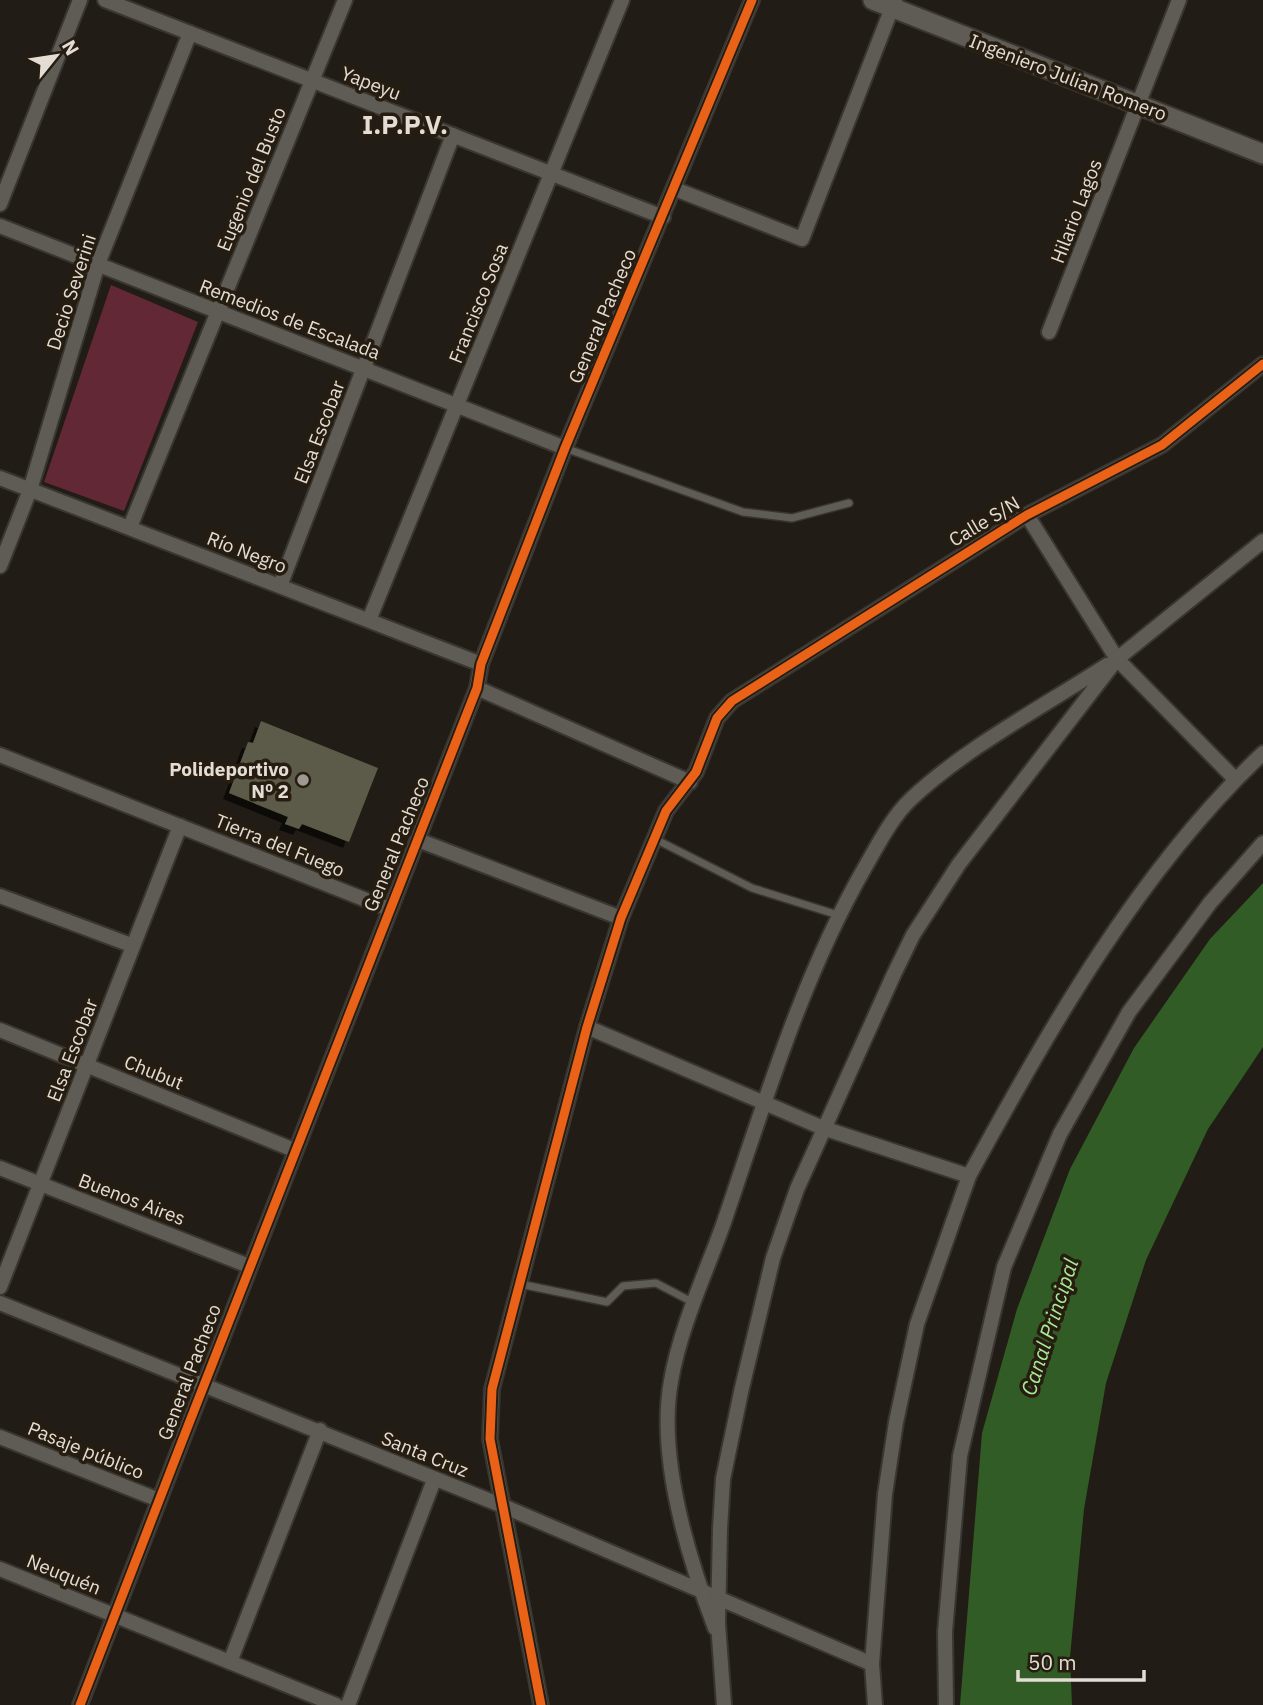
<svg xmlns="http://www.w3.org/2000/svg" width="1263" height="1705" viewBox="0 0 1263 1705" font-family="'IBM Plex Sans',sans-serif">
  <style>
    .green { fill: #632835 }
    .water { fill: #325c25 }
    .building { fill: #5c5a48; filter: url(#shadow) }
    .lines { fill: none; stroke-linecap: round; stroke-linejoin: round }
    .lane-casing { stroke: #393631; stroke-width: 10 }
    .street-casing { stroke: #393631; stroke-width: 18 }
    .secondary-casing { stroke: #393631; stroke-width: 23 }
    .lane { stroke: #5f5b55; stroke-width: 7 }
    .street { stroke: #5f5b55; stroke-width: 14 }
    .secondary { stroke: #5f5b55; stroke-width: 19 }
    .cycleway-casing { stroke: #261d10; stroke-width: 13 }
    .cycleway { stroke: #ea6118; stroke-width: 9 }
    .poi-dot { fill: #9f9992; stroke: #261d10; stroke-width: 2.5 }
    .labels { text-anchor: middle; stroke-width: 7; stroke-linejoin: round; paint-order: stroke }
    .street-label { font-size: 19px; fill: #e3ddd5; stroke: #261d10 }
    .poi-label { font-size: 19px; font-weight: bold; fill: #e3ddd5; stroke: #261d10; text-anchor: end }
    .water-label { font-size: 21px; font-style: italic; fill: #a8eb97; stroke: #261d10 }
    .district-label { font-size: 26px; font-weight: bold; fill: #e3ddd5; stroke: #261d10 }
  </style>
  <defs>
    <filter id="shadow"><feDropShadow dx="-6" dy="6" stdDeviation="0" flood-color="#0009"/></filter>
  </defs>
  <rect width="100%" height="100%" fill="#211c15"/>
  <polygon class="green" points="111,285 198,322 124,511 44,482"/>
  <polygon class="water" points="1263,883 1263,1047 1208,1129 1146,1260 1106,1383 1084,1509 1070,1657 1072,1705 960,1705 982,1433 1017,1309 1070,1169 1134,1048 1210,939"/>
  <polygon class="building" points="261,721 378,768 349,842 302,824 299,829 285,824 288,817 229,793 248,742 253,743"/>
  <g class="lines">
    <defs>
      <g id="lane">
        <polyline points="565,448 743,512 792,518 849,503"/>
        <polyline points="655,839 752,888 838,915"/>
        <polyline points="520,1284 607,1302 623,1286 656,1283 694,1303"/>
      </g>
      <g id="street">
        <polyline points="105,0 663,217"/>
        <polyline points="675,189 802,239 895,0"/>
        <polyline points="0,204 80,0"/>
        <polyline points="0,226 565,448"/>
        <polyline points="1049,332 1179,0"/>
        <polyline points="0,478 481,664"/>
        <polyline points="1027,515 1117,659 1235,779"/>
        <polyline points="130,527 345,0"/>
        <polyline points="0,566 30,490 98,264 190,33"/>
        <polyline points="280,586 453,135"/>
        <polyline points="369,620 622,0"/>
        <polyline points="477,688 690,782"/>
        <polyline points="0,755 389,909"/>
        <polyline points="418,840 621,918"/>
        <polyline points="0,896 131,945"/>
        <path d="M 587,1027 L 823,1128 L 969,1176 C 1050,1028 1139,870 1263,753"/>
        <polyline points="0,1030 294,1150"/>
        <polyline points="0,1168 249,1266"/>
        <polyline points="0,1287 180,826"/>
        <polyline points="0,1303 503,1506 872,1664"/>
        <polyline points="0,1437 159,1500"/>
        <polyline points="0,1569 336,1705"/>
        <path d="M 715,1628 C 688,1557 657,1458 671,1381 C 680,1328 705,1275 723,1225 C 764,1105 801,979 864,869 C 878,845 891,818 911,799 C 965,748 1044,706 1107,665"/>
        <polyline points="230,1662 320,1430"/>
        <path d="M 80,1705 C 210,1365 346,1027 477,688 L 481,664 L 565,448 L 752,0"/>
        <polyline points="348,1705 434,1480"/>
        <polyline points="541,1705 490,1439 492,1389 587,1027 621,918 666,811 696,772 717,718 732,701 1027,515 1162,445 1263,364"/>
        <polyline points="724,1705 718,1623 720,1529 723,1479 741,1392 773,1258 797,1189 894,974 913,935 959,864 1117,659 1263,541"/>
        <polyline points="875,1705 872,1664 885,1494 896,1422 917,1324 969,1176"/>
        <polyline points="946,1705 945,1632 960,1456 1004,1267 1060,1134 1129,1012 1210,903 1263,843"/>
      </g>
      <polyline id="secondary" points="873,0 1263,154"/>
    </defs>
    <use href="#lane" class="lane-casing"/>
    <use href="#street" class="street-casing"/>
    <use href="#secondary" class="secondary-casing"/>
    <use href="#lane" class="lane"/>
    <use href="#street" class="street"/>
    <use href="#secondary" class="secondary"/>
    <defs>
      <g id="cycleway">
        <path d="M 80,1705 C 210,1365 346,1027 477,688 L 481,664 L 565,448 L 752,0"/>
        <polyline points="541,1705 490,1439 492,1389 587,1027 621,918 666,811 696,772 717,718 732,701 1027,515 1162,445 1263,364"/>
      </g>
    </defs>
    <use href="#cycleway" class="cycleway-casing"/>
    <use href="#cycleway" class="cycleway"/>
  </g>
  <circle class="poi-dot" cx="303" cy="780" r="7"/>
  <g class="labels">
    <g class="street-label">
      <text transform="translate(1068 77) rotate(21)" y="7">Ingeniero Julian Romero</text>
      <text transform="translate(371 83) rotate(21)" y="7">Yapeyu</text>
      <text transform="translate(251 179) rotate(-68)" y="7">Eugenio del Busto</text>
      <text transform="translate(1076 211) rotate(-69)" y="7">Hilario Lagos</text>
      <text transform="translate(71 292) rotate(-72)" y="7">Decio Severini</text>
      <text transform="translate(478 303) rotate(-68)" y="7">Francisco Sosa</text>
      <text transform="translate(602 316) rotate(-67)" y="7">General Pacheco</text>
      <text transform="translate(290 319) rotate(21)" y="7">Remedios de Escalada</text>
      <text transform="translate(319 432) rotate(-69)" y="7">Elsa Escobar</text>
      <text transform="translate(984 521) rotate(-31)" y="7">Calle S/N</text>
      <text transform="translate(247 552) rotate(21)" y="7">Río Negro</text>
      <text transform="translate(396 844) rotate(-68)" y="7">General Pacheco</text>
      <text transform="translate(280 845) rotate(22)" y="7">Tierra del Fuego</text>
      <text transform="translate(72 1050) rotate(-69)" y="7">Elsa Escobar</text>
      <text transform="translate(154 1072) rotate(22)" y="7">Chubut</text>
      <text transform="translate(132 1199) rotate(21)" y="7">Buenos Aires</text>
      <text transform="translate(189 1372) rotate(-69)" y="7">General Pacheco</text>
      <text transform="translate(86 1450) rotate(22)" y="7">Pasaje público</text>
      <text transform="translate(425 1454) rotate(22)" y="7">Santa Cruz</text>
      <text transform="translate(64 1574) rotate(22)" y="7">Neuquén</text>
    </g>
    <g class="poi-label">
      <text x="289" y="776">Polideportivo<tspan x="289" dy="22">Nº 2</tspan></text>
    </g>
    <g class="water-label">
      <text transform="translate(1050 1327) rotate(-72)" y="7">Canal Principal</text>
    </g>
    <g class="district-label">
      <text x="405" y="134">I.P.P.V.</text>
    </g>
  </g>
  <g transform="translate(56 56) rotate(60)" stroke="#261d10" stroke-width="5" paint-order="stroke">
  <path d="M0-5L12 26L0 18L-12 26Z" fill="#e3ddd5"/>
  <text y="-10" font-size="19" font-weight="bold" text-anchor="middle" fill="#e3ddd5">N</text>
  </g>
  <path d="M1018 1670v10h126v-10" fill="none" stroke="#e3ddd5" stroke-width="3.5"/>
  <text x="1028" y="1670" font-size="21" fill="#e3ddd5" stroke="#261d10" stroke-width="5" paint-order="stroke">50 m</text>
</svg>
